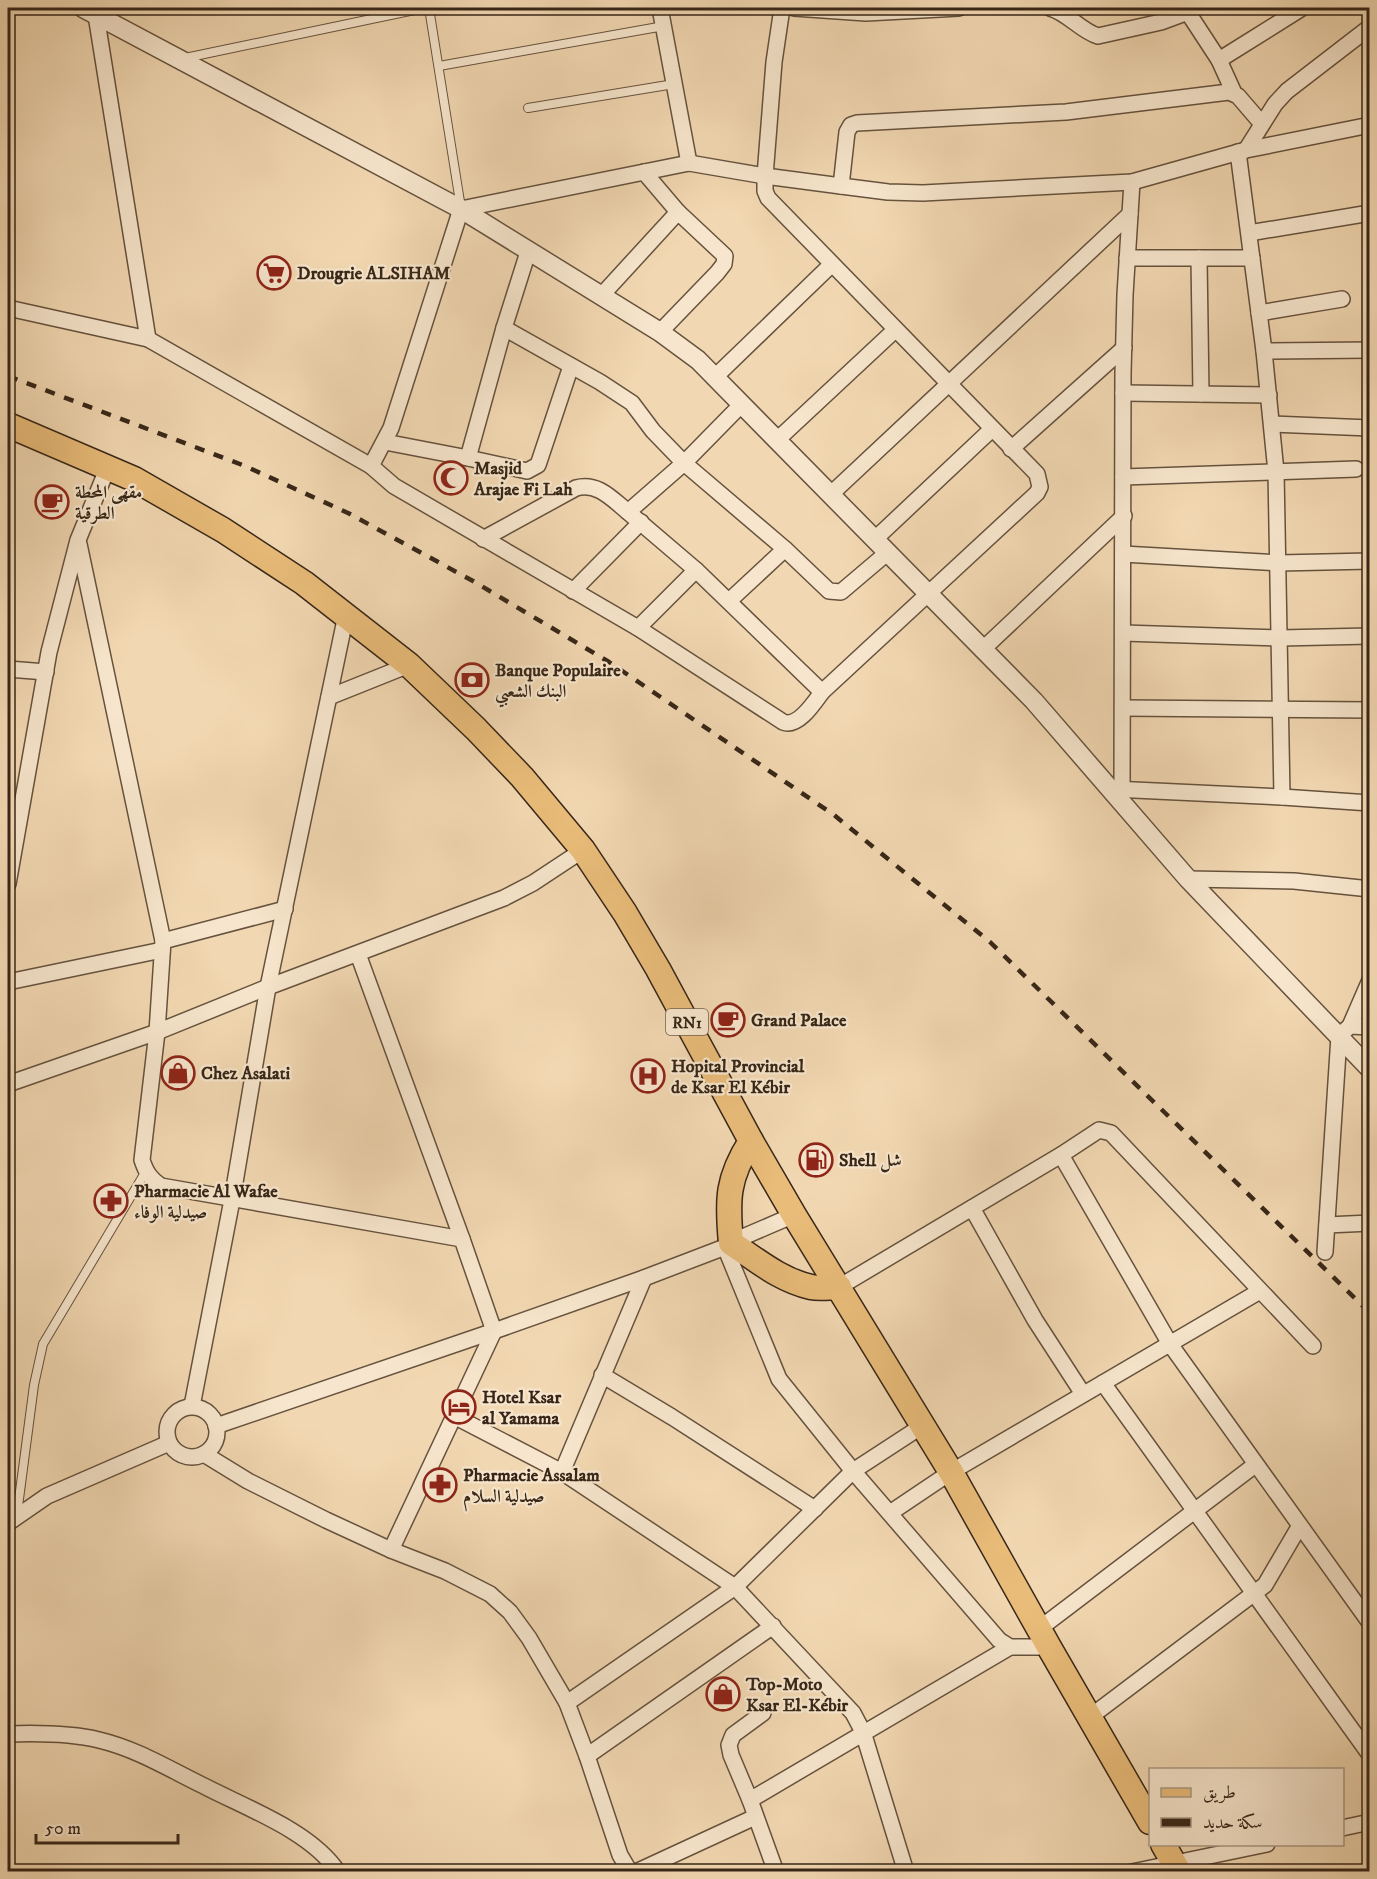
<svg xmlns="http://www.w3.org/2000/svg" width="1377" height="1879" viewBox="0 0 1377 1879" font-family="'IM FELL DW Pica',Amiri,serif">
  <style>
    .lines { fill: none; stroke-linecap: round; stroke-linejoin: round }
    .service-casing { stroke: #66523e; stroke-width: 10 }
    .minor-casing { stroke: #66523e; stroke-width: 18 }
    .tertiary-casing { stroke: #66523e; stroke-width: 21 }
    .primary-casing { stroke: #372618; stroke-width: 27 }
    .service { stroke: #f7e6cd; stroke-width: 8 }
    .minor { stroke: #f7e6cd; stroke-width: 15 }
    .tertiary { stroke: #f7e6cd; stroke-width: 18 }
    .primary { stroke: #e9bc79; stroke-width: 24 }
    .rail { stroke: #372618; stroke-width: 4.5; stroke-dasharray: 10 10; stroke-linecap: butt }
    .labels { text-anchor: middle; stroke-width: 4.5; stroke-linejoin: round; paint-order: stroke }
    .shield { fill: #f7e6cd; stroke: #71604e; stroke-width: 1.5 }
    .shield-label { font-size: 16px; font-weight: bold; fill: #372618 }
    .poi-label { font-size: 18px; font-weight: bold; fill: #372618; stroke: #f7e6cd; text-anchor: start }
  </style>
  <rect width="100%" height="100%" fill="#f2d8b2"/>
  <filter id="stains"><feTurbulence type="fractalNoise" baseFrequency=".00333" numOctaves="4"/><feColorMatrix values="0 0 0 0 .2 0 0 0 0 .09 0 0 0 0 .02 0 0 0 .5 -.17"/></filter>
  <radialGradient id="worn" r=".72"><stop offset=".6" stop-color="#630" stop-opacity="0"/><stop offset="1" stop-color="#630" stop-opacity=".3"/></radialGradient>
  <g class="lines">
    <defs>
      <g id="service">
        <polyline points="429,8 461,208"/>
        <polyline points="185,58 424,8"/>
        <polyline points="439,66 664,26"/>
        <polyline points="528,108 674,84"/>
        <polyline points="17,1514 34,1385 43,1344 146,1171"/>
      </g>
      <g id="minor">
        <polyline points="99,8 96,15 148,339"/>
        <polyline points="660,8 689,163"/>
        <polyline points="794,8 866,13 959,8"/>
        <path d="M 1050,8 C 1068,13 1081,31 1098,36 L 1161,22 L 1188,12"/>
        <polyline points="1185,8 1219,60 1234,93"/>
        <polyline points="1219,60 1302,8"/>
        <polyline points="1246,150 1275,104 1287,91 1370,27"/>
        <polyline points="1238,152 1264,351 1276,472 1282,797"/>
        <polyline points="644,172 678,212 725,256 724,264 717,273 660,332"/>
        <polyline points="841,186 847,132 851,125 857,123 1066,112 1229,92 1238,96 1262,124"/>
        <polyline points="1249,233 1370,213"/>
        <polyline points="1127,258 1252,258"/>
        <polyline points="1199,258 1201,394"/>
        <polyline points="601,296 678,212"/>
        <polyline points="8,308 148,339 371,466 391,428 461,209 689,163 765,176 841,186 888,192 923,193 1132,182 1246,150 1370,125"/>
        <polyline points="1259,313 1342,299"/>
        <polyline points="504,328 600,382 632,403 653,431 684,463 785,549 829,591 841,592 887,553"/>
        <polyline points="1264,351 1370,350"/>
        <polyline points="715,377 831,265"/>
        <polyline points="1123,393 1269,395"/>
        <polyline points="742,404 684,463 628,512 696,570 822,692 1037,493 1040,487 1037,474 768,198 765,191 765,176 774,62 782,8"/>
        <polyline points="1272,424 1370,428"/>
        <polyline points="777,440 895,330"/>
        <polyline points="385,442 468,458 504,328 528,252"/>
        <polyline points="1011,449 1124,348"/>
        <polyline points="468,458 527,471 538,465 571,366"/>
        <path d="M 371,466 L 394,486 L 638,628 L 783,722 C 798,728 814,703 822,692"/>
        <polyline points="1123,477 1356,469"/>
        <polyline points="830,495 1130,214"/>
        <path d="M 483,539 L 576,488 C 598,482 612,499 628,512"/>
        <polyline points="874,540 992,429"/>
        <polyline points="79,544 163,941"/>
        <polyline points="1123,554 1279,563 1370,561"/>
        <polyline points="573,591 641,522"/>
        <polyline points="729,601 785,549"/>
        <polyline points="638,628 696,570"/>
        <polyline points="1123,633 1280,638 1370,636"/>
        <polyline points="982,650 1124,516"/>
        <polyline points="8,669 46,672"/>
        <polyline points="329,697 409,665"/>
        <polyline points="1123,708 1370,710"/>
        <polyline points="1113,789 1282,797 1370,803"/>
        <polyline points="1122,789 1123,373 1125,295 1132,182"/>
        <polyline points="1188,879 1294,881 1370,889"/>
        <polyline points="8,884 49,652 78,540 108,467"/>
        <polyline points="285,909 163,941 157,1032 268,987 504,898 533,883 583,850"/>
        <polyline points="358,954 462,1239"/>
        <polyline points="8,982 162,950"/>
        <polyline points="1350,1026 1370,1027"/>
        <path d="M 8,1084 L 157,1032 L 142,1160 C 146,1172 150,1179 161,1186 L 462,1239 L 494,1331 L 391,1550"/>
        <polyline points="1061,1155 1170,1344 1370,1623"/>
        <polyline points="972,1208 1035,1320 1083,1394"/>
        <polyline points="1327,1225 1370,1223"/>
        <polyline points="725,1247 779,1379 853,1471 999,1640 1010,1647 1049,1647"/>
        <polyline points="1325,1252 1339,1036 1350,1026 1370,980"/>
        <polyline points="839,1287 1061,1155 1099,1130 1111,1133 1313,1346"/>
        <polyline points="602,1375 672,1417 815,1509"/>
        <polyline points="1103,1383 1370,1755"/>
        <polyline points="192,1406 232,1200 268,987 346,615"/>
        <circle cx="192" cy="1432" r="25"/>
        <polyline points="454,1416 562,1472 735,1587 853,1713 863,1732 906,1872"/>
        <polyline points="216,1426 494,1331 644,1278 725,1247 743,1237 794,1215"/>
        <polyline points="204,1454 248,1481 326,1520 391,1550 445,1571 490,1594 510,1612 529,1638 567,1703 587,1756 620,1855 630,1872"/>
        <polyline points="562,1472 644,1278"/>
        <polyline points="890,1513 951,1472 1260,1291"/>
        <polyline points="8,1523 47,1496 169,1443"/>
        <polyline points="1039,1629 1255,1465"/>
        <polyline points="567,1703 735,1587 853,1471 922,1426"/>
        <polyline points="763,1713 733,1735 729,1745 731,1755 750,1800 776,1872"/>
        <polyline points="1090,1717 1265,1585 1299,1527"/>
        <path d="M 8,1734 C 37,1733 70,1733 99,1740 C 137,1749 169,1769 204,1786 C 246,1808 311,1831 338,1872"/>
        <polyline points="587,1756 773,1626"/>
        <polyline points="750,1800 1010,1647"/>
        <polyline points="1342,1828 1370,1822"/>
        <polyline points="636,1872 755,1817"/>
        <polyline points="1132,1872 1267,1844"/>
      </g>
      <polyline id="tertiary" points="83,8 461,209 660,332 698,360 1034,701 1188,879 1370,1069"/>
      <g id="primary">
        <polyline points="8,425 134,479 223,530 304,583 409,665 476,729 522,777 583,850 625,913 658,969 751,1141 794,1215 951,1472 1049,1647 1150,1822"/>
        <path d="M 751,1141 C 727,1178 727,1200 731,1243 C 757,1260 780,1280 811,1287 C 820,1289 830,1287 839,1287"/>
        <polyline points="1163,1844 1179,1872"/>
      </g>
    </defs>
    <use href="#service" class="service-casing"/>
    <use href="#minor" class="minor-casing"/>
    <use href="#tertiary" class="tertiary-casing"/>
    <use href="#primary" class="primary-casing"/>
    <use href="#service" class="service"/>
    <use href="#minor" class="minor"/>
    <use href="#tertiary" class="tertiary"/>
    <use href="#primary" class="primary"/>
    <polyline class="rail" points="8,376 245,466 348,513 473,581 609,662 834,815 990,942 1370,1313"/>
  </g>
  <defs>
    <symbol id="supermarket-ring" viewBox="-11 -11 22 22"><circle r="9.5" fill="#f7e6cd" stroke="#8f2418" stroke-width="1.5"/><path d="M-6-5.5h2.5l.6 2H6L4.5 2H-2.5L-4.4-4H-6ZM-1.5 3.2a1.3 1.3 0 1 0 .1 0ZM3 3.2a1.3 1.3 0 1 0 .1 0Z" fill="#8f2418"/></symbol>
    <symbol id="mosque-ring" viewBox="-11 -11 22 22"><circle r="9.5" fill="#f7e6cd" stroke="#8f2418" stroke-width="1.5"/><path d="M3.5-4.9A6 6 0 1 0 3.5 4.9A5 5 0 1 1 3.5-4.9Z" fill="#8f2418"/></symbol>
    <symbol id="cafe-ring" viewBox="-11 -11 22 22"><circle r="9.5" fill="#f7e6cd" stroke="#8f2418" stroke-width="1.5"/><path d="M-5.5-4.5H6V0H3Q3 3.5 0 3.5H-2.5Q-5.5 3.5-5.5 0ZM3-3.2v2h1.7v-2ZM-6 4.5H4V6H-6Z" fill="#8f2418"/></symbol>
    <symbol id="bank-ring" viewBox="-11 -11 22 22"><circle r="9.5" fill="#f7e6cd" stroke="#8f2418" stroke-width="1.5"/><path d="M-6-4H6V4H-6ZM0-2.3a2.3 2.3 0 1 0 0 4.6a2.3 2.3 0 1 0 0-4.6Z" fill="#8f2418"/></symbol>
    <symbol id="shop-ring" viewBox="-11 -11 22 22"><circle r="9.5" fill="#f7e6cd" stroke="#8f2418" stroke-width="1.5"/><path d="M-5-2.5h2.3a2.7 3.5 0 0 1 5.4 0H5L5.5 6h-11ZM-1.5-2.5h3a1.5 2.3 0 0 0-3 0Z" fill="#8f2418"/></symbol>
    <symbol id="hospital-ring" viewBox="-11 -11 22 22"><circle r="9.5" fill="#f7e6cd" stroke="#8f2418" stroke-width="1.5"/><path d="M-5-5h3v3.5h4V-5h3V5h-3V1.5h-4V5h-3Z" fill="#8f2418"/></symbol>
    <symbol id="fuel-ring" viewBox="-11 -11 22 22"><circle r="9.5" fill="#f7e6cd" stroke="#8f2418" stroke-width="1.5"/><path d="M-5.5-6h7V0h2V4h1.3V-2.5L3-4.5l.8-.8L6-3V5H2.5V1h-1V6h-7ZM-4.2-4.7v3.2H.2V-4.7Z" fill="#8f2418"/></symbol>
    <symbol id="pharmacy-ring" viewBox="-11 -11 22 22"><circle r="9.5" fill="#f7e6cd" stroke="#8f2418" stroke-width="1.5"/><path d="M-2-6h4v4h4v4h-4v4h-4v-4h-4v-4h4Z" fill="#8f2418"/></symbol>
    <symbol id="hotel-ring" viewBox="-11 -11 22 22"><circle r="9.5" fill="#f7e6cd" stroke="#8f2418" stroke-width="1.5"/><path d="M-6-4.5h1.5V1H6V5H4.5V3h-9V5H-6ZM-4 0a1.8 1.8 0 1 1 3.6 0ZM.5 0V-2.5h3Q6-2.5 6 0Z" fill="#8f2418"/></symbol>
  </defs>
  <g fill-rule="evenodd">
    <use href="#supermarket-ring" x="255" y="254" width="38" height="38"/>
    <use href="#mosque-ring" x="432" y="459" width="38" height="38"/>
    <use href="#cafe-ring" x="33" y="483" width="38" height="38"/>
    <use href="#bank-ring" x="453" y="661" width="38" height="38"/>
    <use href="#cafe-ring" x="709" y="1001" width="38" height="38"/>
    <use href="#shop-ring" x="159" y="1054" width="38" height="38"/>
    <use href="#hospital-ring" x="629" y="1057" width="38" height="38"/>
    <use href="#fuel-ring" x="797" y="1141" width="38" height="38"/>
    <use href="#pharmacy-ring" x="92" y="1182" width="38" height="38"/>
    <use href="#hotel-ring" x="440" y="1388" width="38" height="38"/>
    <use href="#pharmacy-ring" x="421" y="1466" width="38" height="38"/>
    <use href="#shop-ring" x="704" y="1675" width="38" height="38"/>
  </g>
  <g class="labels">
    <rect class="shield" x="666" y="1009" width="42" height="26" rx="4.5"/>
    <g class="shield-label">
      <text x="687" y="1028">RN1</text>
    </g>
    <g class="poi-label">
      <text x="297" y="279">Drougrie ALSIHAM</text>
      <text x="474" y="474">Masjid<tspan x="474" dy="21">Arajae Fi Lah</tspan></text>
      <text x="75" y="498">مقهى المحطة<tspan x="75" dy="21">الطرقية</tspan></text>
      <text x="495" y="676">Banque Populaire<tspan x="495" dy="21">البنك الشعبي</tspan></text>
      <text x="751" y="1026">Grand Palace</text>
      <text x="671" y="1072">Hopital Provincial<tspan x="671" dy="21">de Ksar El Kébir</tspan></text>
      <text x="201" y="1079">Chez Asalati</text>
      <text x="839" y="1166">Shell شل</text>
      <text x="134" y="1197">Pharmacie Al Wafae<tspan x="134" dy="21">صيدلية الوفاء</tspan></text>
      <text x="482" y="1403">Hotel Ksar<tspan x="482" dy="21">al Yamama</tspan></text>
      <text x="463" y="1481">Pharmacie Assalam<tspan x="463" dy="21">صيدلية السلام</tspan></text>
      <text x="746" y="1690">Top-Moto<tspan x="746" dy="21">Ksar El-Kébir</tspan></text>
    </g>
  </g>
  <rect width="1377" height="1879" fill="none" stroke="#f2d8b2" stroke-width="30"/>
  <rect x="9" y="9" width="1359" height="1861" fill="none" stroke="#372618" stroke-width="3"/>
  <rect x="15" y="15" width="1347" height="1849" fill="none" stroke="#372618" stroke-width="1.5"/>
  <rect x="1149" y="1768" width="195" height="78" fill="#f7e6cd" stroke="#aa9985" stroke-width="1.5"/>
  <rect x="1161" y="1788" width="30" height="9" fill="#e9bc79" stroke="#aa9985" stroke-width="1.5"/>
  <text x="1203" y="1798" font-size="18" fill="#372618">طريق</text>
  <rect x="1161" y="1818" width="30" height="9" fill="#372618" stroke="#aa9985" stroke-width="1.5"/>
  <text x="1203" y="1828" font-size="18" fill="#372618">سكة حديد</text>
  <path d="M36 1834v9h142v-9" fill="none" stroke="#372618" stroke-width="3"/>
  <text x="45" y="1834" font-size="18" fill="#372618" stroke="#f7e6cd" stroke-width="4.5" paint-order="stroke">50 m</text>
  <rect width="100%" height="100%" filter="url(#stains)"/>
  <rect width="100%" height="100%" fill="url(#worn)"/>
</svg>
